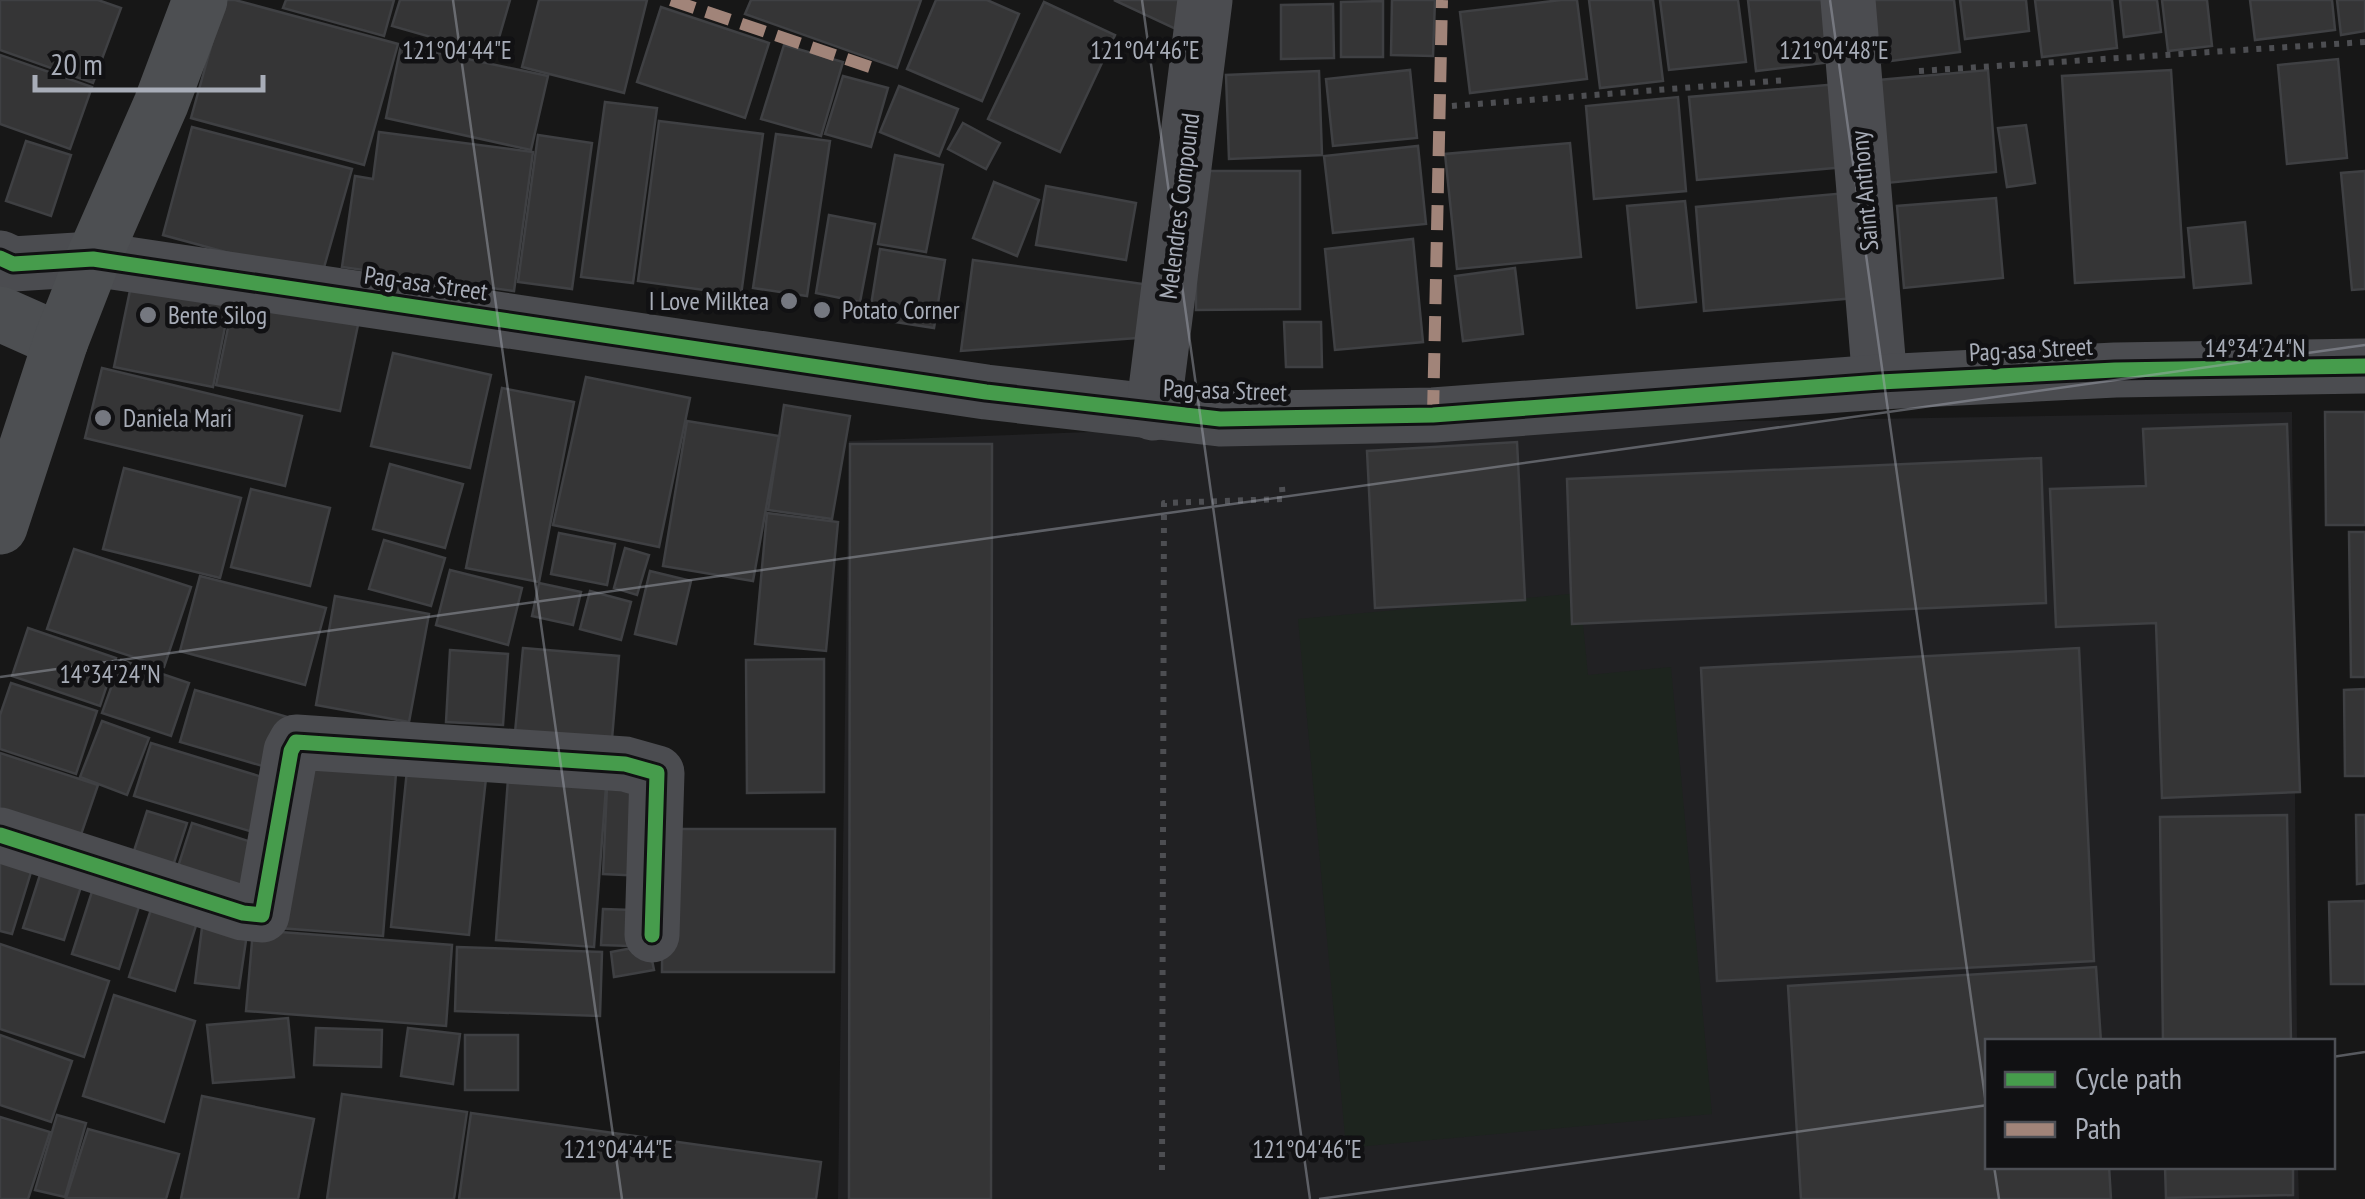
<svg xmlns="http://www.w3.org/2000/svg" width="2365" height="1199" viewBox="0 0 2365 1199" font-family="'PT Sans Narrow',sans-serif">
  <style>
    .built { fill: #212123 }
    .green { fill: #1d241e }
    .building { fill: #353536; stroke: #3f4043; stroke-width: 2.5 }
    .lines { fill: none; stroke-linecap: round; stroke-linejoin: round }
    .path { stroke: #4d4e52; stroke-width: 6; stroke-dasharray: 5 8; stroke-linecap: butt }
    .minor { stroke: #4b4c50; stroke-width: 55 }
    .major { stroke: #4d4f52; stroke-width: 55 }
    .quiet { stroke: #a18479; stroke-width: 12; stroke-dasharray: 25 12; stroke-linecap: butt }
    .cycleway-casing { stroke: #111113; stroke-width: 21 }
    .cycleway { stroke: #469c4c; stroke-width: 15 }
    .ticks { fill: none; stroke: #a8adb8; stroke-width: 2.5; stroke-opacity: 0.45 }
    .poi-dot { fill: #757880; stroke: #111113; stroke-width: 4 }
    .labels { text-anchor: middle; stroke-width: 9; stroke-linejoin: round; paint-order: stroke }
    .street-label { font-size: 25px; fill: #a8adb8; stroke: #111113 }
    .poi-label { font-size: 25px; fill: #a8adb8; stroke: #111113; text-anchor: start }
    .ticks-label { font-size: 25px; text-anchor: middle; fill: #a8adb8; stroke: #111113; stroke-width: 9; stroke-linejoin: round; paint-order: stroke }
  </style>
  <rect width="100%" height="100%" fill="#171717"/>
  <polygon class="built" points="2292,412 2297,1041 1988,1042 1988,1166 2298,1167 2299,1199 838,1199 849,441 1090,432"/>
  <polygon class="green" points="1580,593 1588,675 1671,667 1712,1114 1346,1148 1298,619"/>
  <g class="building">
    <polygon points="0,0 98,0 121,8 93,83 0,50"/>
    <polygon points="224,0 235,0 398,44 364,165 191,118"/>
    <polygon points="286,0 394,0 384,36 283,8"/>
    <polygon points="400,0 510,0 494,55 392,26"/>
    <polygon points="539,0 647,0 624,93 522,67"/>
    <polygon points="751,0 921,0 897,68 745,14"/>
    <polygon points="936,0 987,0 1019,14 982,101 907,69"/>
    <polygon points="1114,0 1185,0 1180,31"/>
    <polygon points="1392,0 1435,0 1433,56 1391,55"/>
    <polygon points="1561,0 1577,0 1587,79 1470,93 1460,12"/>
    <polygon points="1589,0 1653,0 1663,81 1600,88"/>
    <polygon points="1660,0 1738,0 1746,62 1669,70"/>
    <polygon points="1748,0 1825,0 1832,62 1756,71"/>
    <polygon points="1858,0 1954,0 1960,52 1867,64"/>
    <polygon points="1960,0 2026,0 2029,31 1965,39"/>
    <polygon points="2035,0 2112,0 2117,48 2042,57"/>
    <polygon points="2120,0 2157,0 2161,32 2124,37"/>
    <polygon points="2162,0 2207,0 2212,46 2168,51"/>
    <polygon points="2250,0 2332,0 2335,30 2255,40"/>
    <polygon points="2337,0 2365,0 2365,31 2341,35"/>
    <polygon points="1383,1 1383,57 1341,57 1341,2"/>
    <polygon points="1044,2 1115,35 1060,152 988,119"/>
    <polygon points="1333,4 1334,58 1281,59 1281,5"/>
    <polygon points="661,7 769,43 745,118 637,82"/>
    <polygon points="401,45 548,76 531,150 386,118"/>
    <polygon points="784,45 843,62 821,136 761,119"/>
    <polygon points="0,55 92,87 70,149 0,124"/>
    <polygon points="2338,59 2347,158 2287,164 2278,65"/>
    <polygon points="1410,70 1417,138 1333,146 1326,79"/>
    <polygon points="1988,70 1996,172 1877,184 1868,81"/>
    <polygon points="2171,70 2184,277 2075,283 2062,76"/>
    <polygon points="1319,71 1322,155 1229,159 1226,75"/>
    <polygon points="843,76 888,88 871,147 825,134"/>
    <polygon points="1838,84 1845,167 1697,180 1689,97"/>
    <polygon points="899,86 958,109 939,156 880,132"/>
    <polygon points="1678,97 1686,191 1594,199 1586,106"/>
    <polygon points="605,102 657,108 633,283 581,277"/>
    <polygon points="659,121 763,134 741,295 638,281"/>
    <polygon points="963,123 1000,143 986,169 948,149"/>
    <polygon points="2026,125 2035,183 2007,187 1998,128"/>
    <polygon points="192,127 352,169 321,278 163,235"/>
    <polygon points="379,132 533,152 514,291 342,267 355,176 373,179"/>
    <polygon points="776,134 830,141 807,296 753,288"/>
    <polygon points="538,135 592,143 572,289 518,282"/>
    <polygon points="26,141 71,155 51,216 6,201"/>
    <polygon points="1570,143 1581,257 1457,269 1445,154"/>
    <polygon points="1418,146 1426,224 1333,233 1324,156"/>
    <polygon points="895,155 943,165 926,252 878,244"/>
    <polygon points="1196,171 1300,171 1300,309 1196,310"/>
    <polygon points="2365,171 2365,289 2352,290 2341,173"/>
    <polygon points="994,182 1039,200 1017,256 973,238"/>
    <polygon points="1046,186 1136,203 1126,260 1036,245"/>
    <polygon points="1846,193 1855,298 1704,311 1696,207"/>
    <polygon points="1996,198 2003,278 1904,288 1897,206"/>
    <polygon points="1685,201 1696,302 1637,308 1627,206"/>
    <polygon points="829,215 875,224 860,302 816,293"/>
    <polygon points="2245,222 2251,283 2194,288 2188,228"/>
    <polygon points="1413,239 1423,342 1335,350 1325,249"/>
    <polygon points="880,249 945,260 934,328 869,318"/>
    <polygon points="973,260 1157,286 1150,337 961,351"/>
    <polygon points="1515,268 1523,334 1463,341 1455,276"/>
    <polygon points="132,281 230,302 213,387 114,367"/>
    <polygon points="234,299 358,325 340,411 216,385"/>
    <polygon points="1284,322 1321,322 1322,367 1286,367"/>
    <polygon points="393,353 491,375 470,468 371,446"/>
    <polygon points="102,368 302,416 285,486 85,438"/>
    <polygon points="586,377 690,398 659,547 553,525"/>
    <polygon points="502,388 574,402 539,582 466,568"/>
    <polygon points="784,405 850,416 832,519 768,510"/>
    <polygon points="2325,412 2365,412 2365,525 2326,525"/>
    <polygon points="687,421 779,436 753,581 663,566"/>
    <polygon points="2287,424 2300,792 2162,798 2156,623 2056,627 2050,489 2146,486 2143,429"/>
    <polygon points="1517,442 1525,600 1375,608 1367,451"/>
    <polygon points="850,444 992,444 991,1199 849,1199"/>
    <polygon points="2041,458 2046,603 1572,624 1567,479"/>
    <polygon points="390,464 463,484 445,548 373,529"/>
    <polygon points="124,468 241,498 220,578 103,549"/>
    <polygon points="251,489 330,508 310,586 231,567"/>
    <polygon points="767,513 838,522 826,651 755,644"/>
    <polygon points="2349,532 2365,532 2365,677 2351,677"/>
    <polygon points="559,533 615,544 607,585 551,574"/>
    <polygon points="384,540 445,558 431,606 369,589"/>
    <polygon points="625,548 649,555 637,595 614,588"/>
    <polygon points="74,549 191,587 164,667 47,629"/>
    <polygon points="450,570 522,588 508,645 436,625"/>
    <polygon points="650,571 691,581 676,644 635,634"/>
    <polygon points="200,576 326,608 305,685 180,651"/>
    <polygon points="539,583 581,592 573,625 532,616"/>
    <polygon points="590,591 631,602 621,640 580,629"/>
    <polygon points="335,596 429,614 409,722 316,705"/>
    <polygon points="28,628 116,658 100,706 12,676"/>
    <polygon points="523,648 619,656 611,751 514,743"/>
    <polygon points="2079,648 2094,961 1717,981 1701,668"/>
    <polygon points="450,650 508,654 503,725 446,722"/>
    <polygon points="824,659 824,792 747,793 746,660"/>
    <polygon points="121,660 189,683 171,736 102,713"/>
    <polygon points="11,683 97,711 76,774 0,749 0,715"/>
    <polygon points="2365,689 2365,776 2345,776 2344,690"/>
    <polygon points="195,690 298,720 283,772 180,742"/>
    <polygon points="102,721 149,738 127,795 80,777"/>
    <polygon points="151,743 285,784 269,837 134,796"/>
    <polygon points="0,753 98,785 74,855 0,830"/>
    <polygon points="293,753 397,761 383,936 279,928"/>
    <polygon points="407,770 486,778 469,935 391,927"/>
    <polygon points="508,779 606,787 594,947 496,940"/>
    <polygon points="607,787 648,789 645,876 603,874"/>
    <polygon points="147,811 187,823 173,866 133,854"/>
    <polygon points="2287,815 2291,1042 2163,1042 2160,817"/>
    <polygon points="2356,815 2365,815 2365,883 2357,884"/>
    <polygon points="192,823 264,846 246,899 175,876"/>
    <polygon points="663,829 835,829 834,972 662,972"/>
    <polygon points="0,849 35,859 12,934 0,931"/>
    <polygon points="45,859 86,871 64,940 23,928"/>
    <polygon points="96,879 143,894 119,969 72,954"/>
    <polygon points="155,897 201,910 175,991 129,977"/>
    <polygon points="2365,901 2365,984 2331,984 2329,902"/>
    <polygon points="603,909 632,910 630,946 601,945"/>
    <polygon points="203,920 248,927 239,988 195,983"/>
    <polygon points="253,930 452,945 446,1026 246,1011"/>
    <polygon points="0,944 109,981 84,1057 0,1029"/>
    <polygon points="649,945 654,970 614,977 611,952"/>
    <polygon points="457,947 602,952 600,1016 455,1011"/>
    <polygon points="2096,967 2101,1042 1988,1042 1988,1166 2109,1166 2111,1199 1801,1199 1788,986"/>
    <polygon points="114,995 195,1021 164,1122 83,1096"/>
    <polygon points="288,1018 294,1077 213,1083 207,1025"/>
    <polygon points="316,1028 382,1030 381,1067 314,1065"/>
    <polygon points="408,1028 460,1034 453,1084 401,1076"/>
    <polygon points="0,1035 72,1061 51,1122 0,1105"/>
    <rect x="465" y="1035" width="53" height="55"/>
    <polygon points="342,1094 467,1112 454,1199 327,1199"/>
    <polygon points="202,1096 314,1119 298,1199 181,1199"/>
    <polygon points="471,1113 821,1162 816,1199 459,1199"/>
    <polygon points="57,1115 86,1123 65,1197 35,1190"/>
    <polygon points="0,1117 50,1132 28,1199 0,1199"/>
    <polygon points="88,1129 179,1154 166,1199 66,1198"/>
    <polygon points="2165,1166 2293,1166 2293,1195 2166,1198"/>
  </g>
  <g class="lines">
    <g class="path">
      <polyline points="1919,71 2365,42"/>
      <polyline points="1439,107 1786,80"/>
      <polyline points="1162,1170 1164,503 1283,499 1282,487"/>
    </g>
    <g class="minor">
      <polyline points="1848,0 1880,382"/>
      <polyline points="0,258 13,264 93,259 986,392 1220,419 1433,415 1880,382 2115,370 2365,366"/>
      <polyline points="1153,413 1205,0"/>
      <polyline points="0,835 243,913 262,915 291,751 296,742 625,764 657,773 652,935"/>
    </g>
    <g class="major">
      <polyline points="0,314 61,341"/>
      <polyline points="0,527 61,341 93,259 161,104 200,0"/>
    </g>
    <g class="quiet">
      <polyline points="671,0 873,68"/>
      <polyline points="1433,415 1442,0"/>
    </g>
    <defs>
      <g id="cycleway">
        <polyline points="0,258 13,264 93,259 986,392 1220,419 1433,415 1880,382 2115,370 2365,366"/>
        <polyline points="0,835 243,913 262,915 291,751 296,742 625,764 657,773 652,935"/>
      </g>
    </defs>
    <use href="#cycleway" class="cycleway-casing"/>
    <use href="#cycleway" class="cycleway"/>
  </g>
  <path class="ticks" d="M 453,0 L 622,1199M 1142,0 L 1310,1199M 1830,0 L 1988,1118M 0,677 L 2365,345M 2332,1057 L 2365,1052M 1994,1166 L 1999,1199M 1319,1199 L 1988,1105"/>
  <g class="poi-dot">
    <circle cx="789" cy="301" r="10"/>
    <circle cx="822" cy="310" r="10"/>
    <circle cx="148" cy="315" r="10"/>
    <circle cx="103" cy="418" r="10"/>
  </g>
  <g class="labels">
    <g class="street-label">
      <text transform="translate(1864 191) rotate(-95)" y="9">Saint Anthony</text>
      <text transform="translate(1179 206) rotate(-83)" y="9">Melendres Compound</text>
      <text transform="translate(426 283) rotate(8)" y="9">Pag-asa Street</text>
      <text transform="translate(2031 349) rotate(-3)" y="9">Pag-asa Street</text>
      <text transform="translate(1225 390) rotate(2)" y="9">Pag-asa Street</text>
    </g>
    <g class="poi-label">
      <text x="769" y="310" text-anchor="end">I Love Milktea</text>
      <text x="842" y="319">Potato Corner</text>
      <text x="168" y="324">Bente Silog</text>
      <text x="123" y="427">Daniela Mari</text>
    </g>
  </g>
  <g class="ticks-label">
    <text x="457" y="59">121°04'44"E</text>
    <text x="1145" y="59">121°04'46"E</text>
    <text x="1834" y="59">121°04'48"E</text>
    <text x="2255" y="357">14°34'24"N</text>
    <text x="110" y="683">14°34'24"N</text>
    <text x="618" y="1158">121°04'44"E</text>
    <text x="1307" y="1158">121°04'46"E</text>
  </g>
  <rect x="1985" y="1039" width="350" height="130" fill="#111113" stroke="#4d4f55" stroke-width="2.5"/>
  <rect x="2005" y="1072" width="50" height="15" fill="#469c4c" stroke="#4d4f55" stroke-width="2.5"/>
  <text x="2075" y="1089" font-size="30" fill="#a8adb8">Cycle path</text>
  <rect x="2005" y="1122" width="50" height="15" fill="#a18479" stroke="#4d4f55" stroke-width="2.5"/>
  <text x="2075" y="1139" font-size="30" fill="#a8adb8">Path</text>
  <path d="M35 75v15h228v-15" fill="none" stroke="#a8adb8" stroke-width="5"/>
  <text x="50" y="75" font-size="30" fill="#a8adb8" stroke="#111113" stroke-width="8" paint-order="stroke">20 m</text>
</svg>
